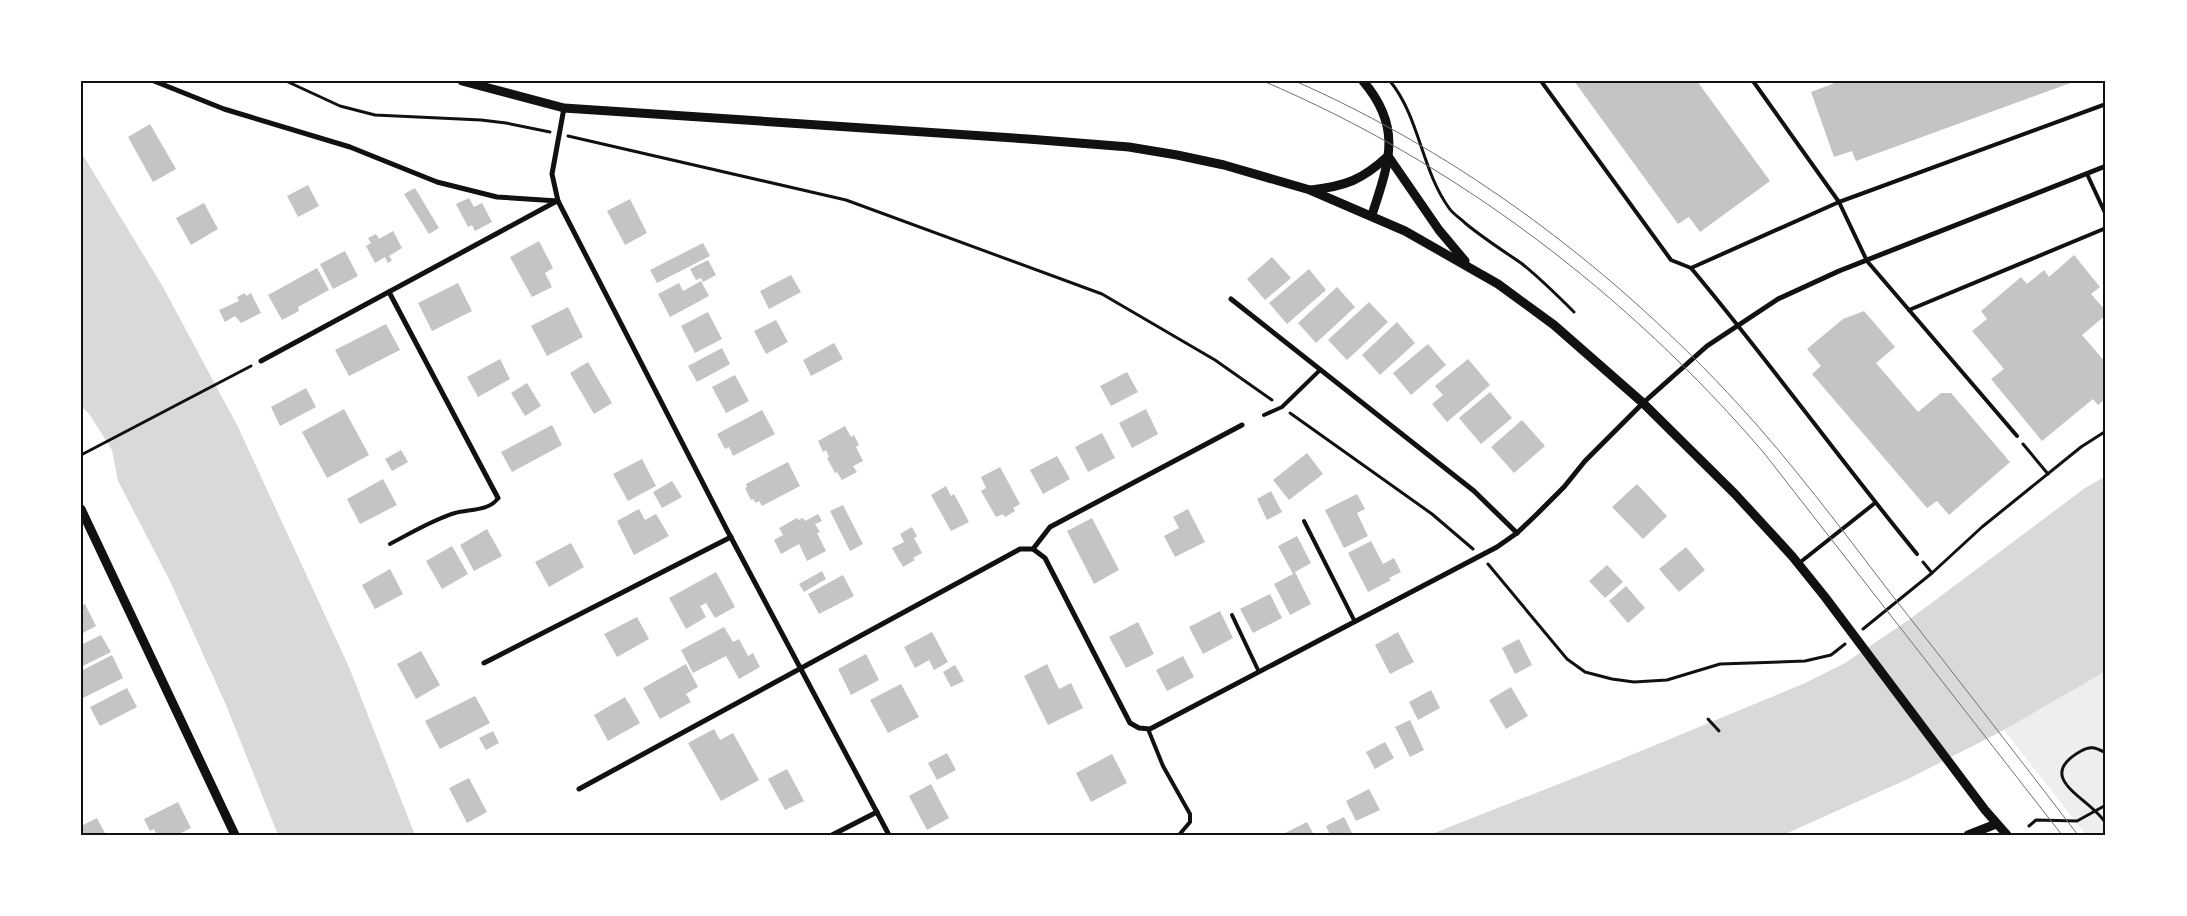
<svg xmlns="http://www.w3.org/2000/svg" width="2187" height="916" viewBox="0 0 2187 916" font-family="Cabin,sans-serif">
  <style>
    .green { fill: #eee }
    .water { fill: #d9d9d9 }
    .building { fill: #c4c4c4 }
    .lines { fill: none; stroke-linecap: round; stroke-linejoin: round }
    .path { stroke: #111; stroke-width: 3 }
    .service { stroke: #111; stroke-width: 4 }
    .minor { stroke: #111; stroke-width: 5 }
    .tertiary { stroke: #111; stroke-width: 9 }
    .tram { stroke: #707070; stroke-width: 1 }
    .neatline { fill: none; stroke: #111; stroke-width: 2 }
  </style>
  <rect width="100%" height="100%" fill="#fff"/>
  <polygon class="green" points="2106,671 2106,835 2086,835 2004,730"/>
  <g class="water">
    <polygon points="81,152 163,287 238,427 349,667 415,835 278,835 226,705 170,581 118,481 112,450 90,415 81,406"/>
    <polygon points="2106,476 2106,671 2004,730 1908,779 1783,835 1429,835 1607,765 1803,684 1845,663 1910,619 2085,488"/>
  </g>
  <g class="building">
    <polygon points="1574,81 1697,81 1770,181 1700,232 1689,217 1678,224"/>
    <polygon points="1840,81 2076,81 1856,161 1852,151 1834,157 1811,92"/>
    <polygon points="150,124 176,169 153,182 128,137"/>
    <polygon points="308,185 319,206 298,217 287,196"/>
    <polygon points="415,188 439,228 429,234 404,194"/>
    <polygon points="469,198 474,207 482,203 492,222 475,231 472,225 468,227 456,204"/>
    <polygon points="630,199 647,233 625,245 607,211"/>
    <polygon points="204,203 218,229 191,245 176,218"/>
    <polygon points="393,231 402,248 389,256 392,260 388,263 385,257 375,263 366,246 371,243 368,238 376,234 379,239"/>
    <polygon points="539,241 553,268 545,273 552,287 532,297 510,257"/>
    <polygon points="703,243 710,256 657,283 650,270"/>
    <polygon points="345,251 358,276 333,289 320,264"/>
    <polygon points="2074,255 2100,287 2091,294 2106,311 2106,315 2082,335 2106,363 2106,398 2098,405 2093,399 2042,441 1991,379 2004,369 1972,331 1987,319 1981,311 2021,277 2027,284 2044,270 2049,277"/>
    <polygon points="1272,257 1291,278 1265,300 1247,279"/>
    <polygon points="708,260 716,275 703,282 701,278 696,280 690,269"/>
    <polygon points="317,268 329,290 298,307 299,311 282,320 268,295"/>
    <polygon points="1309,269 1326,290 1287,324 1269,303"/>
    <polygon points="791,275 801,292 769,309 760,291"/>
    <polygon points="701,281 709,296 670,317 658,294 679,283 683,291"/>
    <polygon points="458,283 472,311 432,331 418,303"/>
    <polygon points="1337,287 1355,307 1316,343 1298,323"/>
    <polygon points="245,293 246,296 251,293 261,313 241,323 235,316 225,322 219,310 239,301 237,297"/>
    <polygon points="1369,302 1388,322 1347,360 1328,340"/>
    <polygon points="568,307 583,337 547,356 531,326"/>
    <polygon points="1864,311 1895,347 1876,363 1918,412 1941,393 1951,393 2010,462 1949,515 1937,501 1927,508 1812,374 1821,366 1807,349 1843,319"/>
    <polygon points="708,312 722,339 695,353 681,326"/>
    <polygon points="776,320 788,342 766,354 754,331"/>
    <polygon points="1397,322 1415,343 1380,375 1362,355"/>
    <polygon points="386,324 400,350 349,376 335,350"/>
    <polygon points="834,343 843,359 811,376 803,360"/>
    <polygon points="1428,344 1446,365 1411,395 1393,373"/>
    <polygon points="722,348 730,364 697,382 688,366"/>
    <polygon points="500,359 510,379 478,397 467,377"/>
    <polygon points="1468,359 1490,385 1447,422 1432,404 1443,395 1435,386"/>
    <polygon points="588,362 612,403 594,414 570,373"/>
    <polygon points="1127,372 1138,392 1111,406 1100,386"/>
    <polygon points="735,375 749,401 726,413 712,387"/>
    <polygon points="527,383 541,406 525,416 511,393"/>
    <polygon points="306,388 316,407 280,426 271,407"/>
    <polygon points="1490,392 1512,418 1481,444 1459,418"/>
    <polygon points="344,409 369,455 327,478 302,432"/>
    <polygon points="1146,409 1158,434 1132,448 1119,423"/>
    <polygon points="762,410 775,434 733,456 729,447 725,449 717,434"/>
    <polygon points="1522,420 1545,446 1514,473 1491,447"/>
    <polygon points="552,425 562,445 512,472 501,452"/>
    <polygon points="845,426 851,437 854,435 859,445 856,447 863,461 853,466 857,472 842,480 837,472 835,473 827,458 829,457 826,450 823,452 818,441"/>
    <polygon points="1102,433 1115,458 1088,472 1075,447"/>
    <polygon points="401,450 408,462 392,471 385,459"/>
    <polygon points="1307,453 1323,474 1289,500 1273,480"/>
    <polygon points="1057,456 1070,479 1043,494 1030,470"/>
    <polygon points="642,459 656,486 628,501 613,474"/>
    <polygon points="788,462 800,486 762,506 759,501 756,503 753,499 751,500 745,488 747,487 746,484"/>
    <polygon points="1000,467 1020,504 1013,508 1015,511 1005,517 1003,514 996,517 981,491 986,488 981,477"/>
    <polygon points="383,479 397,505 360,524 347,499"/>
    <polygon points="672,481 682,497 662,508 653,492"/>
    <polygon points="1637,484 1667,516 1643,539 1612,507"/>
    <polygon points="946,486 951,496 954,494 969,522 951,531 931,495"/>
    <polygon points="1271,491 1282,512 1267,520 1257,499"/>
    <polygon points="1357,494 1365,509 1357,513 1368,536 1344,548 1325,510"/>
    <polygon points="843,505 863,544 850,551 830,511"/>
    <polygon points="639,509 645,520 656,514 669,536 634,555 617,521"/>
    <polygon points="1188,509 1205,542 1175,557 1164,536 1179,528 1173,517"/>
    <polygon points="818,514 822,521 815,524 820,532 817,533 826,551 807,561 799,544 781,554 774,540 783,535 779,528 797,518 798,520 803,518 805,521"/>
    <polygon points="1092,518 1119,570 1094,584 1067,531"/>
    <polygon points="912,527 917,536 914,538 922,553 913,558 915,560 903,567 892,548 904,542 900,534"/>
    <polygon points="487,529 502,556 474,571 460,545"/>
    <polygon points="1297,536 1311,563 1295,572 1311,604 1290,615 1274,584 1293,574 1278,546"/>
    <polygon points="1371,541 1383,564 1394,558 1401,572 1389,578 1391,580 1368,592 1348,553"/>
    <polygon points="571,543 584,567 549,587 535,562"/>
    <polygon points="452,546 468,574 442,589 426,561"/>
    <polygon points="1686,547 1705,570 1679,592 1659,569"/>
    <polygon points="1607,565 1623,582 1605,598 1589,581"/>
    <polygon points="390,569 403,594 375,609 362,585"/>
    <polygon points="822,571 826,579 804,592 799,584"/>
    <polygon points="716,572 735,607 715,618 706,603 700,606 706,617 686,629 669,598"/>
    <polygon points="843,575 854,596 819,614 808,594"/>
    <polygon points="1626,586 1645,608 1628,623 1609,601"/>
    <polygon points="1270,594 1282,618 1253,633 1240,609"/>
    <polygon points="85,604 96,626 81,634 81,606"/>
    <polygon points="1220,611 1233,638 1203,654 1189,627"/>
    <polygon points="637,617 649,639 617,657 604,634"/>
    <polygon points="1138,622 1154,654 1126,668 1109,637"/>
    <polygon points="724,627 733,642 739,639 748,656 753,653 760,667 739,679 726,656 693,673 681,650"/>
    <polygon points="932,632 948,662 934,670 929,660 915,668 904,647"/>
    <polygon points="1398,632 1414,662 1390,674 1375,645"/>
    <polygon points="101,635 111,652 81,667 81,645"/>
    <polygon points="1519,639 1532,665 1515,674 1502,648"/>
    <polygon points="421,651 440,685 416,699 397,664"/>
    <polygon points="866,654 879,680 851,695 838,669"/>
    <polygon points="112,655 123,678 81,699 81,671"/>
    <polygon points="1183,656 1194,677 1167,691 1156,670"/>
    <polygon points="686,664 698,687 686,694 691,702 660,719 643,688"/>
    <polygon points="1047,664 1059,689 1071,683 1083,708 1048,725 1024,676"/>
    <polygon points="955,665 964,681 951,687 943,672"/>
    <polygon points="901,684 919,717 888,733 870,700"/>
    <polygon points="1511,687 1528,716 1506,729 1489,700"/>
    <polygon points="127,688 137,707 100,726 90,707"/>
    <polygon points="1431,690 1440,708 1418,720 1409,702"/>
    <polygon points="475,696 490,723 440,749 425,721"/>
    <polygon points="625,697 640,723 608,741 594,715"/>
    <polygon points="1410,720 1424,750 1410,757 1395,727"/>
    <polygon points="714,729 720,740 733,733 759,780 721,801 688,743"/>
    <polygon points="493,731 499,743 486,750 479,738"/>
    <polygon points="1385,742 1394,758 1375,769 1366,752"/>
    <polygon points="947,753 956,770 937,780 928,763"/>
    <polygon points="1112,754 1127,783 1091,802 1076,773"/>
    <polygon points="787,769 804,801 785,810 768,779"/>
    <polygon points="469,778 487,812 467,823 449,788"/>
    <polygon points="931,784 949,818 927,830 909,796"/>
    <polygon points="1369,789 1380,810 1356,821 1346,801"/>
    <polygon points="178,802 191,828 177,835 157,835 154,829 150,831 144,819"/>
    <polygon points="1344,817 1353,835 1330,835 1326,826"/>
    <polygon points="97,818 106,835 81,835 81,826"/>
    <polygon points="1307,822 1314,835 1281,835"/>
  </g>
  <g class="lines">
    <g class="path">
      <polyline points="286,81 340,106 375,115 481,120 506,123 550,132"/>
      <path d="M 1390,81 C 1420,118 1421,169 1449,208 C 1453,214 1460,218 1465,223 C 1483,238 1502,250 1521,263 C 1540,278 1557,295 1574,312"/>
      <polyline points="568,136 846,200 1102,294 1215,360 1272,400"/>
      <polyline points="1290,413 1432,514 1473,549"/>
      <polyline points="2023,444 2048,474"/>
      <polyline points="81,455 251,366"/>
      <polyline points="1923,562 1932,573"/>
      <polyline points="1488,564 1567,659 1585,672 1612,679 1634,682 1667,680 1720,664 1805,661 1831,655 1845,644"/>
      <polyline points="1863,629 1932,573 1982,527 2081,447 2106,431"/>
      <polyline points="1708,719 1719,731"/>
      <path d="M 2106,753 C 2096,748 2091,745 2081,751 C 2031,779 2093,799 2106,824"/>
      <polyline points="2029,826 2036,820 2077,821 2106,805"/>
    </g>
    <g class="service">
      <polyline points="1541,81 1671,260 1691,268"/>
      <polyline points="1753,81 1839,202 1867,261 2017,436"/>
      <polyline points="2087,174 2106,215"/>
      <polyline points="1909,310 2106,228"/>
      <polyline points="1264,415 1282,407 1320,370"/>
      <polyline points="1304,521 1355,622"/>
      <path d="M 390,544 C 411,533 432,520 455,513 C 469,509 490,511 498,498"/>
      <path d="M 1917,554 C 1840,460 1769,361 1691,268 L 1839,202 L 2106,104"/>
      <polyline points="1798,564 1875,503"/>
      <polyline points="1232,615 1259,672"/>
      <polyline points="1148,729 1163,766 1190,814 1190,822 1179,835"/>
    </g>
    <g class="minor">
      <polyline points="154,81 224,109 350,147 437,182 497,197 558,201"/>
      <polyline points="564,108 552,174 558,201 727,530 889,835"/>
      <polyline points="389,292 498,498"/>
      <polyline points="1231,299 1474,491 1517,533"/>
      <polyline points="261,361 557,201"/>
      <polyline points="1033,549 1045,558 1130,723 1139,728 1150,729 1497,547 1517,533 1536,515 1564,487 1585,461 1643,403 1707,346 1778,299 1839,271 2106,166"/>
      <polyline points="484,663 731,537"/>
      <polyline points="579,789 1020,549 1033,549 1050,527 1242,425"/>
      <polyline points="832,835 877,812"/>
    </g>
    <g class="tertiary">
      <polyline points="462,81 564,108 1028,139 1129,147 1177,155 1224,165 1310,190 1405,231 1498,284 1554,325 1643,403 1735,494 1792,556 1825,597 1985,810 2007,835"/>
      <path d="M 1363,81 C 1403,128 1389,162 1372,215"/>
      <polyline points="1388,156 1439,230 1465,261"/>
      <path d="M 1311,190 C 1346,186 1362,180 1388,156"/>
      <polyline points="81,509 235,835"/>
      <polyline points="1968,835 1996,824"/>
    </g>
    <g class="tram">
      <path d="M 1263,81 C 1456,163 1628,294 1764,453 L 2062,835"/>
      <path d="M 1295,81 C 1463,155 1615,270 1739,405 C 1792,463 1840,527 1888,590 C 1952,671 2015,753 2078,835"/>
    </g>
  </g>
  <rect width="2187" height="916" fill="none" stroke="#ffffff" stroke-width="165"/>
  <rect x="82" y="82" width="2022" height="752" class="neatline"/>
</svg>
